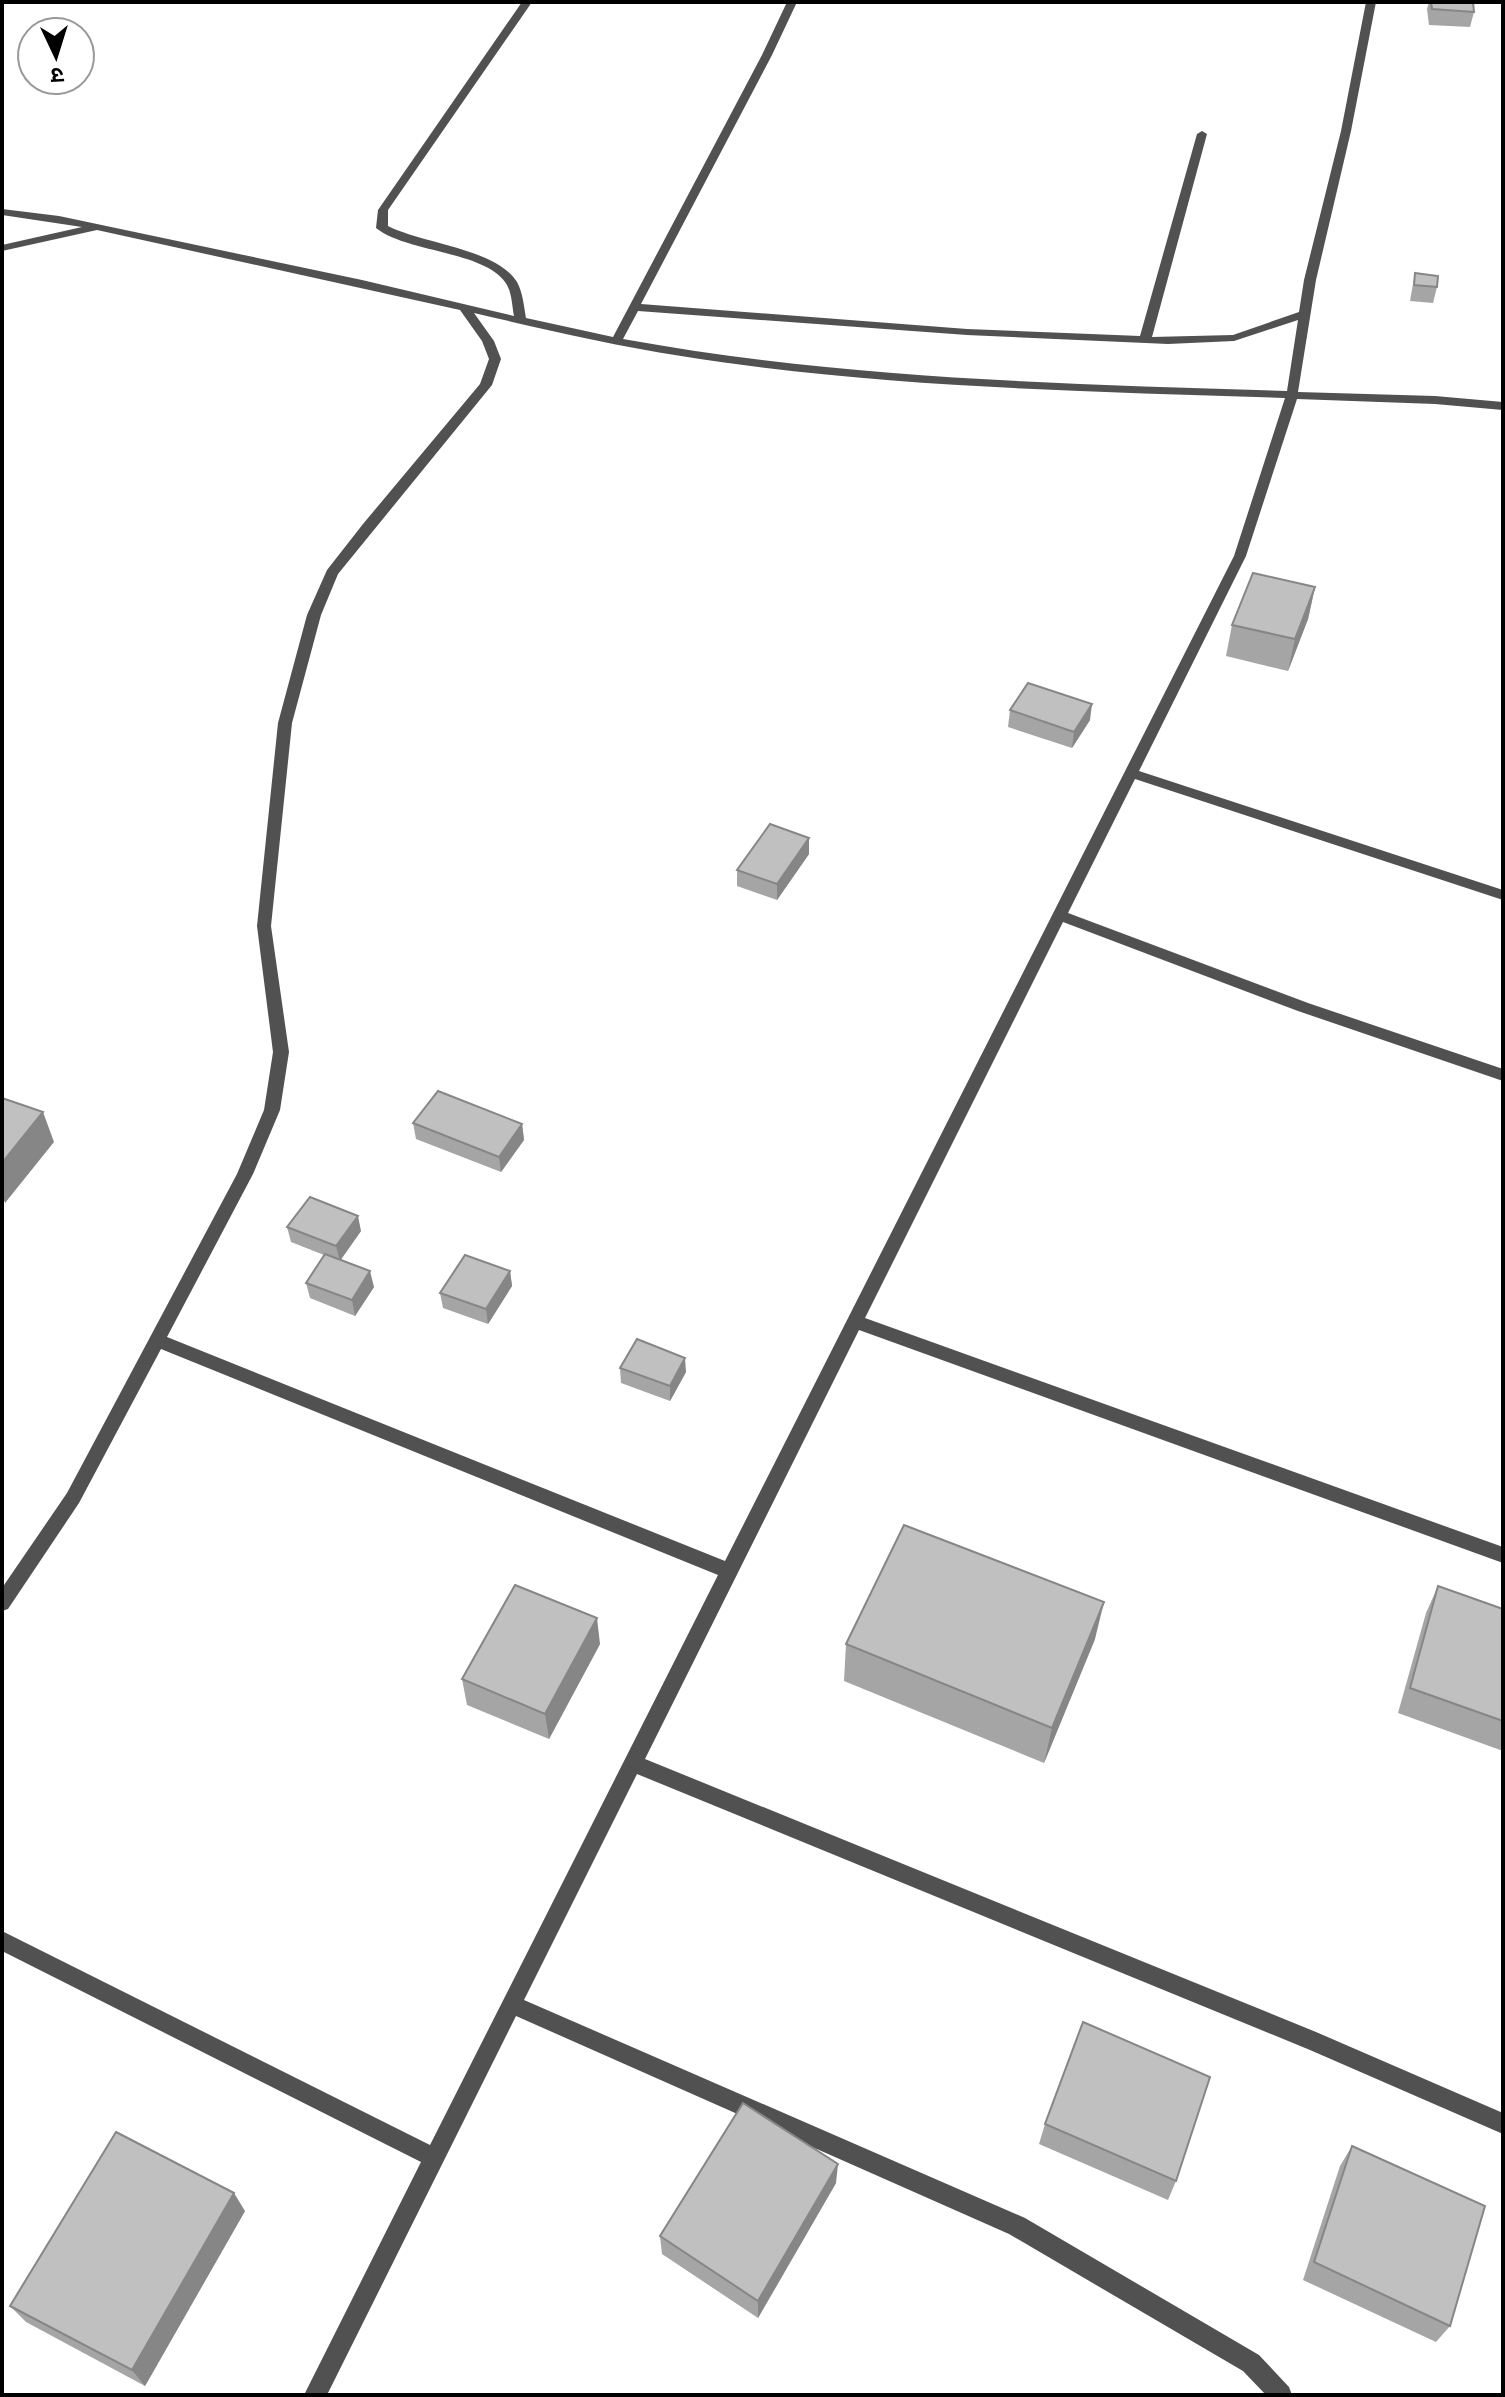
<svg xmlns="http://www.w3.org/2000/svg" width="1505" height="2397" viewBox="0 0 1505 2397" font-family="Manrope,'Noto Sans Devanagari',sans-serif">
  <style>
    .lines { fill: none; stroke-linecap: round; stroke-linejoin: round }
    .minor { fill: #515151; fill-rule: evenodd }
    .wall { fill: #a5a5a5 }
    .shaded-wall { fill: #868686 }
    .building { fill: #c0c0c0; stroke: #868686; stroke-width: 2 }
  </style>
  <rect width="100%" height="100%" fill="#fff"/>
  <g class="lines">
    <path class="minor" d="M 522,2 L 532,2 L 388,210 L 388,226 C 423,244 495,248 517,282 C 523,293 524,307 526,318 L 613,337 L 762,55 L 787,2 L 797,2 L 772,55 L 641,304 L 967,329 L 1140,336 L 1197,134 L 1202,131 L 1207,134 L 1152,337 L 1233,335 L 1299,312 L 1304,280 L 1341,131 L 1366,2 L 1376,2 L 1351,131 L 1316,280 L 1298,392 L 1435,396 L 1503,402 L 1503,410 L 1435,404 L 1297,399 L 1246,556 L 1139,771 L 1503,890 L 1503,900 L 1135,779 L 1068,913 L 1308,1003 L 1503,1069 L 1503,1081 L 1298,1011 L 1063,922 L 865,1318 L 1503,1547 L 1503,1563 L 859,1330 L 645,1759 L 1316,2032 L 1503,2113 L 1503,2134 L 1310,2050 L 637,1774 L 524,2000 L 1025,2218 L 1259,2355 L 1289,2387 L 1292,2395 L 1266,2395 L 1243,2371 L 1009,2234 L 516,2016 L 327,2395 L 304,2395 L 421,2162 L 2,1951 L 2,1931 L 430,2145 L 718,1575 L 161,1349 L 79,1503 L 8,1609 L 2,1611 L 2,1588 L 67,1493 L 237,1174 L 264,1110 L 273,1052 L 257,926 L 278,723 L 307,615 L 327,570 L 363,524 L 480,384 L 489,359 L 482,341 L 460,310 L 97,230 L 2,251 L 2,245 L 82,227 L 2,215 L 2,209 L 59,216 L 362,280 L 514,316 C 512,306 512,294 507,285 C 488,251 407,253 376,228 L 378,210 ZM 638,311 L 967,335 L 1168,344 L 1234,341 L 1298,320 L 1287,391 C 1065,384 842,379 623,339 ZM 474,313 C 543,329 611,345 681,356 C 881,388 1084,391 1285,398 L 1234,556 L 725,1561 L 167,1337 L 253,1174 L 280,1110 L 289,1052 L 271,926 L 292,723 L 321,615 L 338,574 L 492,385 L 501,359 L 494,341 Z"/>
  </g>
  <g class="wall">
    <polygon points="1429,2 1473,2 1474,12 1470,27 1429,25 1427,9"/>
    <polygon points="1415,273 1437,287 1433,303 1410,301"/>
    <polygon points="1315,587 1308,619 1288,671 1226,656 1232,625"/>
    <polygon points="1010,710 1090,720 1072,748 1008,727"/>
    <polygon points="809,838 809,854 777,900 737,886 737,870"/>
    <polygon points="413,1123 522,1124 524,1140 501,1172 416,1139"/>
    <polygon points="287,1227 361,1231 340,1260 374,1287 355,1316 310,1298 306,1283 324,1255 291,1242"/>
    <polygon points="510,1271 512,1286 488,1324 443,1308 440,1293"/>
    <polygon points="620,1368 686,1372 670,1401 621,1383"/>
    <polygon points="1438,1586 1503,1609 1503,1751 1398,1713 1426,1613"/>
    <polygon points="1095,1639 1044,1763 844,1681 846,1644"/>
    <polygon points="600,1644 549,1739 467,1705 462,1679"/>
    <polygon points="1045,2124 1176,2181 1168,2200 1039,2144"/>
    <polygon points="1352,2146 1450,2326 1436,2342 1303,2280 1340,2166"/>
    <polygon points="836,2183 758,2318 662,2254 660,2236"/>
    <polygon points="245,2211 145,2386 26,2322 10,2306"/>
  </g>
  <g class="shaded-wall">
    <polygon points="1315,587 1308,619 1288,671 1295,639"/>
    <polygon points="1092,704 1090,720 1072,748 1074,732"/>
    <polygon points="809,838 809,854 777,900 777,884"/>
    <polygon points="43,1112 54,1142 5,1203 2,1195 2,1163"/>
    <polygon points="522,1124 524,1140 501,1172 499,1157"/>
    <polygon points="358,1216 361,1231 340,1261 336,1246"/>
    <polygon points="370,1271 374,1287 355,1316 352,1300"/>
    <polygon points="510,1271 512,1286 488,1324 486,1309"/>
    <polygon points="685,1358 686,1372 670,1401 670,1386"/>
    <polygon points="1104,1602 1095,1639 1044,1763 1052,1728"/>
    <polygon points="597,1618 600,1644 549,1739 545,1714"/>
    <polygon points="838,2164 836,2183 758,2318 758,2301"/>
    <polygon points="234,2193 245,2211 145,2386 132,2370"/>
  </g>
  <g class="building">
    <polygon points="1431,2 1473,2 1474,12 1432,9"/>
    <polygon points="1415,273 1438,276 1437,287 1414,285"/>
    <polygon points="1253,573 1315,587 1295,639 1232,625"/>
    <polygon points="1028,683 1092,704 1074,732 1010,710"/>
    <polygon points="770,824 809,838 777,884 737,870"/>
    <polygon points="438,1091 522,1124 499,1157 413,1123"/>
    <polygon points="2,1098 43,1112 2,1163"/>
    <polygon points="310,1197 358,1216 336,1246 287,1227"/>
    <polygon points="325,1254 370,1271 352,1300 306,1283"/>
    <polygon points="465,1255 510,1271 486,1309 440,1293"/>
    <polygon points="637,1339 685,1358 670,1386 620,1368"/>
    <polygon points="904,1525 1104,1602 1052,1728 846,1644"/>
    <polygon points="515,1585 597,1618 545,1714 462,1679"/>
    <polygon points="1438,1586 1503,1609 1503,1721 1410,1688"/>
    <polygon points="1083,2022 1210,2077 1176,2181 1045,2124"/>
    <polygon points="743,2103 838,2164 758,2301 660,2236"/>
    <polygon points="116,2132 234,2193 132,2370 10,2306"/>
    <polygon points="1352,2146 1485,2206 1450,2326 1314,2262"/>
  </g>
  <rect width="1505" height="2397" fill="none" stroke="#000000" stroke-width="8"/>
  <g transform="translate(56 56) rotate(176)"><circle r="38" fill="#ffffff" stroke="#999999" stroke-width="2"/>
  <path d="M0-6L14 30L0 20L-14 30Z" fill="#000000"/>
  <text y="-12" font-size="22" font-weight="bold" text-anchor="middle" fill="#000000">उ</text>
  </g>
</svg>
